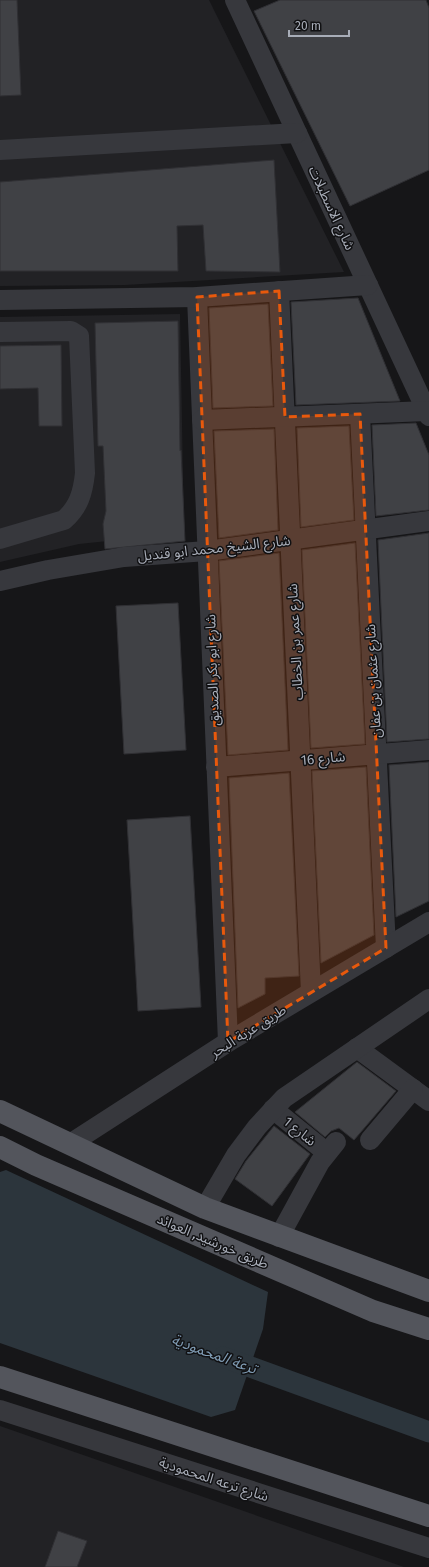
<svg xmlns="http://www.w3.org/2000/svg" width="429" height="1567" viewBox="0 0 429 1567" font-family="'Fira Sans','Noto Sans Arabic',sans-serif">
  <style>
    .built { fill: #222225 }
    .water { fill: #2c353c }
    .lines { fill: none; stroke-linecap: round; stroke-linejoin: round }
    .canal { stroke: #2c353c; stroke-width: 21 }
    .building { fill: #404145; stroke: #303034 }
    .minor { stroke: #37383d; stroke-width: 20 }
    .major { stroke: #53555c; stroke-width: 22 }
    .marked { fill: #e8590c; fill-opacity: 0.2; stroke: #e8590c; stroke-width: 3; stroke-dasharray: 8 5; stroke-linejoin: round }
    .labels { text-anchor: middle; stroke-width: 3; stroke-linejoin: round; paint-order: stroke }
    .street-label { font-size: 14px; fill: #a8adb8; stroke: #111113 }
    .water-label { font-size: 15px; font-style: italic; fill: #7f9bb3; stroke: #111113 }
  </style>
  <rect width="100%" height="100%" fill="#161618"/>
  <g class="built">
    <polygon points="0,0 209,0 344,272 125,285 0,286"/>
    <polygon points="180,314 184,533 79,544 0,562 0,317"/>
    <polygon points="0,1426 404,1567 0,1567"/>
  </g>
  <polygon class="water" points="6,1170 268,1292 263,1329 235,1410 211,1417 0,1343 0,1172"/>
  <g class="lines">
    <polyline class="canal" points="223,1357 429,1432"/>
  </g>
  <g class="building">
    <polygon points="0,0 17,0 21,95 0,96"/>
    <polygon points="280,0 426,0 429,8 429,170 350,206 254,11"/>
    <polygon points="274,160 280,272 206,271 203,225 177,226 178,271 0,271 0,182"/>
    <polygon points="358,298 400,401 296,405 291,302"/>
    <polygon points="268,304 273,406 213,408 209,308"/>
    <polygon points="178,321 180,451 181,450 185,541 105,549 103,524 106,511 103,446 98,446 95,323"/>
    <polygon points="61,345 62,426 39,426 38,388 0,389 0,346"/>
    <polygon points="416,423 429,455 429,510 376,516 372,425"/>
    <polygon points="349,426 354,520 301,527 297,428"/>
    <polygon points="274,429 278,530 219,538 214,431"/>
    <polygon points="429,533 429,739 387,742 378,540"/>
    <polygon points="355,543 365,744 311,748 302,550"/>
    <polygon points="279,553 288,750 228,755 219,561"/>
    <polygon points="178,603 186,750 124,754 116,606"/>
    <polygon points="429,762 429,901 396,917 389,765"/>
    <polygon points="366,767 374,935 321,963 312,771"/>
    <polygon points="289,773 299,976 265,978 265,994 238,1008 229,778"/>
    <polygon points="190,816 201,1007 138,1011 127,820"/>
    <polygon points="357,1062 396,1091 354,1140 339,1128 331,1131 325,1137 295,1112"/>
    <polygon points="274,1126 310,1154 272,1206 235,1179 246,1161"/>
    <polygon points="58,1531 87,1541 77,1567 45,1567"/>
  </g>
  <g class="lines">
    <g class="minor">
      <polyline points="235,0 429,416"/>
      <polyline points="0,150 297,133"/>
      <polyline points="279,291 311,992"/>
      <polyline points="197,297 228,1042"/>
      <polyline points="0,300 197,297 368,285"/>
      <path d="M 0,332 L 71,331 L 79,336 L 85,473 C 83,492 79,507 64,520 L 0,539"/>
      <polyline points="360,414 386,948"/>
      <polyline points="202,420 427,411"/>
      <polyline points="0,581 48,570 124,557 207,551 429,521"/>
      <polyline points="216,767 429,750"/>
      <polyline points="357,1048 429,1101"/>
      <polyline points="273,1109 326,1152"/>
      <polyline points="370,1140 413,1089"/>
      <polyline points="70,1144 228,1042 429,922"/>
      <polyline points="205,1208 236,1155 257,1127 284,1098 429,999"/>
      <polyline points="279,1237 320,1162 336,1142"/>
      <polyline points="0,1410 429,1548"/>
    </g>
    <g class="major">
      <polyline points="0,1111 205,1208 429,1291"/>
      <polyline points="0,1147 36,1165 373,1311 429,1329"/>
      <polyline points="0,1377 429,1516"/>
    </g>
  </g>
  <path class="marked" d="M 279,291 L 285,417 L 360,414 L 386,948 L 228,1042 L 197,297 Z"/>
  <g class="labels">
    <g class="street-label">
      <text transform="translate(332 208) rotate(65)" y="5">شارع الاسطبلات</text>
      <text transform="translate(214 548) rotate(-6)" y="5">شارع الشيخ محمد ابو قنديل</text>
      <text transform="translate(295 642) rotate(-93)" y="5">شارع عمر بن الخطاب</text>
      <text transform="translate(212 670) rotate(-92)" y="5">شارع ابو بكر الصديق</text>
      <text transform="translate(373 681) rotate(-93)" y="5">شارع عثمان بن عفان</text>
      <text transform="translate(323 758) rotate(-5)" y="5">شارع 16</text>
      <text transform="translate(248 1031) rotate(-32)" y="5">طريق عزبة البحر</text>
      <text transform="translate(300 1131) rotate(39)" y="5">شارع 1</text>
      <text transform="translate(213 1241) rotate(23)" y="5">طريق خورشيد, العوائد</text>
      <text transform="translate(214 1479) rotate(18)" y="5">شارع ترعه المحمودية</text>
    </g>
    <g class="water-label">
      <text transform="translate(214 1354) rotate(20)" y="5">ترعة المحمودية</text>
    </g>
  </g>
  <path d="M289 30v6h60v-6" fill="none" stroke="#a8adb8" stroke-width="2"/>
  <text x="295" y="30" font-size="12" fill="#a8adb8" stroke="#111113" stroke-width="3" paint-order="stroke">20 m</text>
</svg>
